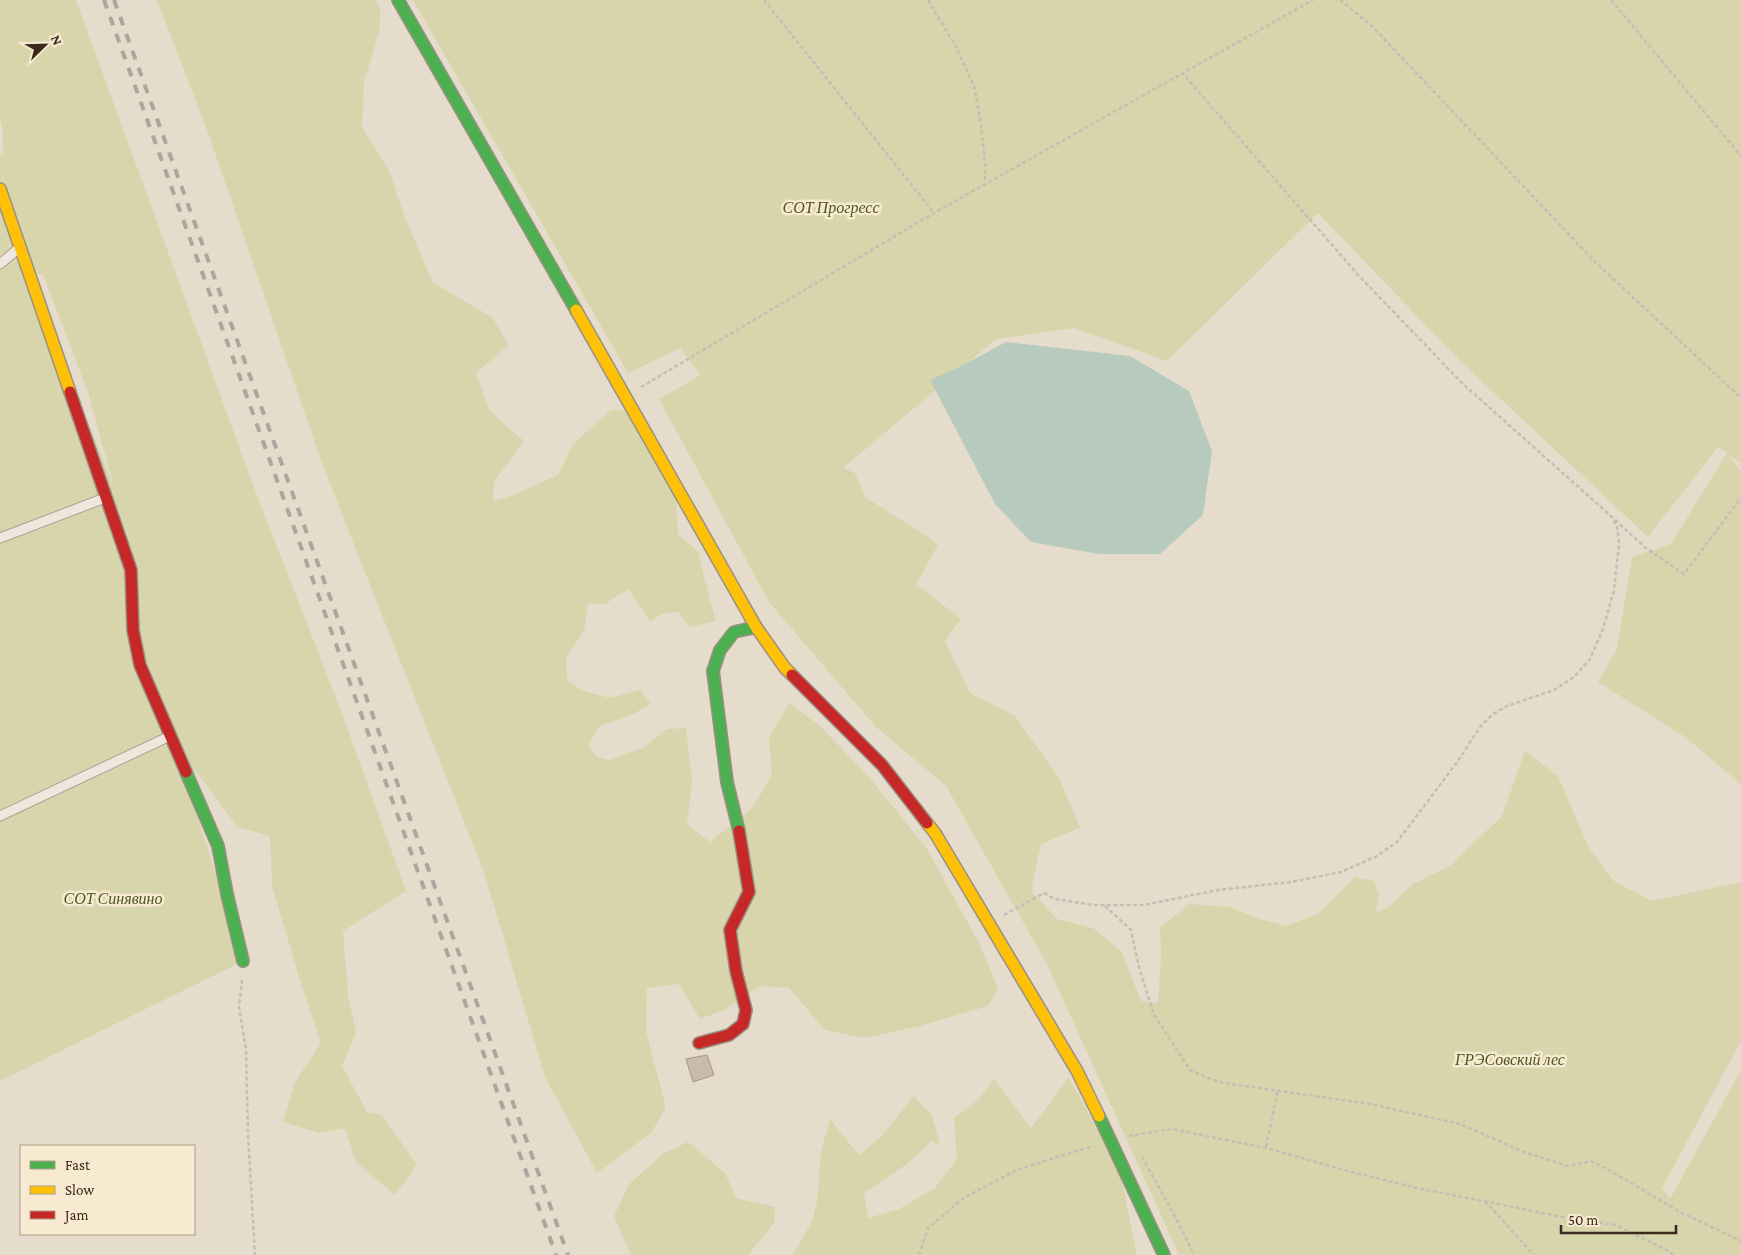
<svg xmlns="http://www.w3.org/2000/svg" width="1741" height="1255" viewBox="0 0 1741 1255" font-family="'Crimson Pro',serif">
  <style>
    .green { fill: #d8d5ac; fill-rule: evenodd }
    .water { fill: #b7cabe }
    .building { fill: #cabaac; stroke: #a6978a }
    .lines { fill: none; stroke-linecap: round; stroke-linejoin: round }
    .lane-casing { stroke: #aba195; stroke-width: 11 }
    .fast-casing { stroke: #9a9185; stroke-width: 14 }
    .slow-casing { stroke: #9a9185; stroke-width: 14 }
    .jam-casing { stroke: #9a9185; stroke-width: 14 }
    .path { stroke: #c6beb5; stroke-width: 2.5; stroke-dasharray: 4 2.5; stroke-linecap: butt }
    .lane { stroke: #ede7de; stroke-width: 9 }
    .fast { stroke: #4caf50; stroke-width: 11 }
    .slow { stroke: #ffc107; stroke-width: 11 }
    .jam { stroke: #c62828; stroke-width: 11 }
    .rail { stroke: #aca69e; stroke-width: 4; stroke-dasharray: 9 9; stroke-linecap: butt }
    .labels { text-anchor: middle; stroke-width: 5; stroke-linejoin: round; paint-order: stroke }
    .park-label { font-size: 16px; font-style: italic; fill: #4d5821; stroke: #f8ead0 }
  </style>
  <rect width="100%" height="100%" fill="#e6dccb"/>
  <g class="green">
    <path d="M 0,0 L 76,0 L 256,493 L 340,708 L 406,891 L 343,931 L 348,995 L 356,1033 L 342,1066 L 367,1112 L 382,1115 L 417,1165 L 395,1195 L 356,1162 L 345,1128 L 319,1133 L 283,1122 L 295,1082 L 321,1043 L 298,974 L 272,885 L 270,836 L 237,827 L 202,779 L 177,751 L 243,961 L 0,1081 L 0,154 L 3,155 L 2,126 L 0,119 ZM 27,270 L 43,275 L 88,392 L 114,487 Z"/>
    <polygon points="157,0 376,0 381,13 379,32 364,82 362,127 389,170 405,218 433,283 492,317 509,345 476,373 488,407 499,420 524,441 494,482 493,501 514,495 558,475 573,444 611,410 642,411 675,473 678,534 698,552 709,597 716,621 690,627 678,612 662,614 650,621 628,589 605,604 588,603 584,631 566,657 567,680 583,691 610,698 640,690 651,704 631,715 600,726 588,745 597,757 609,760 643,748 667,729 686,728 692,781 687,824 710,842 751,809 762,792 772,773 769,737 789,703 819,725 869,777 927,849 979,943 998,988 988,1006 920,1026 864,1038 825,1030 789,988 760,986 724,1010 700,1019 679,984 647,988 646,1031 666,1108 651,1133 597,1173 545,1077 485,875 323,466 206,127"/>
    <polygon points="413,0 1741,0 1741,463 1727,454 1741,471 1741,784 1685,737 1598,682 1617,649 1632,557 1671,544 1727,453 1718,447 1648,537 1459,360 1318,213 1167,361 1074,328 996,339 843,468 855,473 865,497 928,537 938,545 916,584 961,619 945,641 970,693 1015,716 1059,778 1080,828 1041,844 1031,891 1057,919 1093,928 1121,951 1141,1001 1158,1003 1161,958 1160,927 1190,904 1230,907 1260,919 1286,926 1319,913 1355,877 1374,881 1379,896 1375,914 1390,906 1413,884 1450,866 1502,816 1525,751 1558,776 1589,848 1615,882 1652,901 1741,882 1741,1041 1662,1188 1670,1199 1741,1070 1741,1255 1179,1255 1047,964 946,786 876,727 769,602 659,399 701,375 680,348 628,373"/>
    <path d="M 1069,1077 L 1120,1172 L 1137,1255 L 793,1255 L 812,1221 L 817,1202 L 821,1151 L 830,1119 L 859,1155 L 882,1136 L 914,1096 L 932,1116 L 940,1145 L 931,1141 C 912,1163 888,1177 864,1193 L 868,1218 L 899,1209 L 935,1188 L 957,1159 L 954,1118 L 979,1099 L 994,1079 L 1031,1128 Z"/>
    <polygon points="688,1142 725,1173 736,1198 775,1207 774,1223 748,1255 631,1255 614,1216 629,1184 663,1154"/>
  </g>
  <polygon class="water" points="1006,342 1130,356 1189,391 1212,451 1203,515 1160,554 1099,554 1031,542 995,504 930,380 958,368"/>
  <polygon class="building" points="707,1055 714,1075 693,1082 686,1059"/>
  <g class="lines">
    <defs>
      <g id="lane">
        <polyline points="0,264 19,248"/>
        <polyline points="0,538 105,498"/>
        <polyline points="0,816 170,736"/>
      </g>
      <g id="fast">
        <polyline points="398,0 576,310"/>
        <polyline points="186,772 218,846 227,894 243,961"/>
        <polyline points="739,831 727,782 713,671 720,650 734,632 756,627"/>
        <polyline points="1099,1116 1164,1255"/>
      </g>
      <g id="slow">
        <polyline points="0,189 70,392"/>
        <polyline points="576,310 756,627 785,668 792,675"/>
        <polyline points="927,823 935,833 1077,1071 1099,1116"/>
      </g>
      <g id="jam">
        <polyline points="70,392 131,570 133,630 140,665 186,772"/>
        <polyline points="792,675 882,765 927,823"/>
        <polyline points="699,1043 729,1035 743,1024 746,1010 736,971 730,930 749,892 739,831"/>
      </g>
    </defs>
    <use href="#lane" class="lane-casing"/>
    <use href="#fast" class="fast-casing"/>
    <use href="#slow" class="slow-casing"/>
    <use href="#jam" class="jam-casing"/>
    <g class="path">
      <polyline points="764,0 934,213"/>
      <polyline points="928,0 955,45 974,86 981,125 985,165 985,183"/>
      <polyline points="1340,0 1371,25 1594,261 1741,398"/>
      <polyline points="1611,0 1741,156"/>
      <polyline points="641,387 934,213 1313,0"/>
      <polyline points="1615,520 1646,548 1684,574 1741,498"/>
      <polyline points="1105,906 1131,930 1139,967 1154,1015 1190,1070 1218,1082 1370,1104 1460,1124 1524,1152 1568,1166 1591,1161 1611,1171 1680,1212 1741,1241"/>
      <polyline points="1004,915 1044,893 1055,899 1093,905 1144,905 1218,890 1291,882 1341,872 1375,857 1397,842 1458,761 1480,727 1493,714 1507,706 1554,690 1574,677 1590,659 1603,629 1614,590 1619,544 1617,526 1612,517 1463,384 1360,277 1183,74"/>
      <polyline points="242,980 239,1007 246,1049 248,1134 255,1255"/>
      <polyline points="1129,1136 1172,1129 1266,1148 1352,1172 1417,1188 1558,1216 1615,1225 1663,1248 1674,1255"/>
      <polyline points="1266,1147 1278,1090"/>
      <polyline points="1142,1157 1177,1220 1194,1255"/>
      <polyline points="1485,1201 1534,1255"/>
      <polyline points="919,1255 928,1228 965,1197 1019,1169 1093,1146"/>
    </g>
    <use href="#lane" class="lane"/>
    <use href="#fast" class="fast"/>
    <use href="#slow" class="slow"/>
    <use href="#jam" class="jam"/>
    <g class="rail">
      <polyline points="104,0 556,1255"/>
      <polyline points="114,0 568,1255"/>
    </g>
  </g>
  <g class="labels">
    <g class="park-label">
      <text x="831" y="213">СОТ Прогресс</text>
      <text x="113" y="904">СОТ Синявино</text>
      <text x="1510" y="1065">ГРЭСовский лес</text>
    </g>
  </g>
  <rect x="20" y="1145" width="175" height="90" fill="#f8ead0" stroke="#ac9d88"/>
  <rect x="30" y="1161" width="25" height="8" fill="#4caf50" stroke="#ac9d88"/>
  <text x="65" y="1170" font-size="15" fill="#3a291c">Fast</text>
  <rect x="30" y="1186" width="25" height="8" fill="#ffc107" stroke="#ac9d88"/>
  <text x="65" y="1195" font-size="15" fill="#3a291c">Slow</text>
  <rect x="30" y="1211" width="25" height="8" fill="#c62828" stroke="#ac9d88"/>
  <text x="65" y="1220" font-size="15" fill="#3a291c">Jam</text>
  <g transform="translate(45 45) rotate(67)" stroke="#f8ead0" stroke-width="4" paint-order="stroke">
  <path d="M0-4L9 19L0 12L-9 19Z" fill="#3a291c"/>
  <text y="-8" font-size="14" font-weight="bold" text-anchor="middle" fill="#3a291c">N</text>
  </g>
  <path d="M1561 1225v8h115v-8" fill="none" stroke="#3a291c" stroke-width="2.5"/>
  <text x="1568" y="1225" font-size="15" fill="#3a291c" stroke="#f8ead0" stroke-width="4" paint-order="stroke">50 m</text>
</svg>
